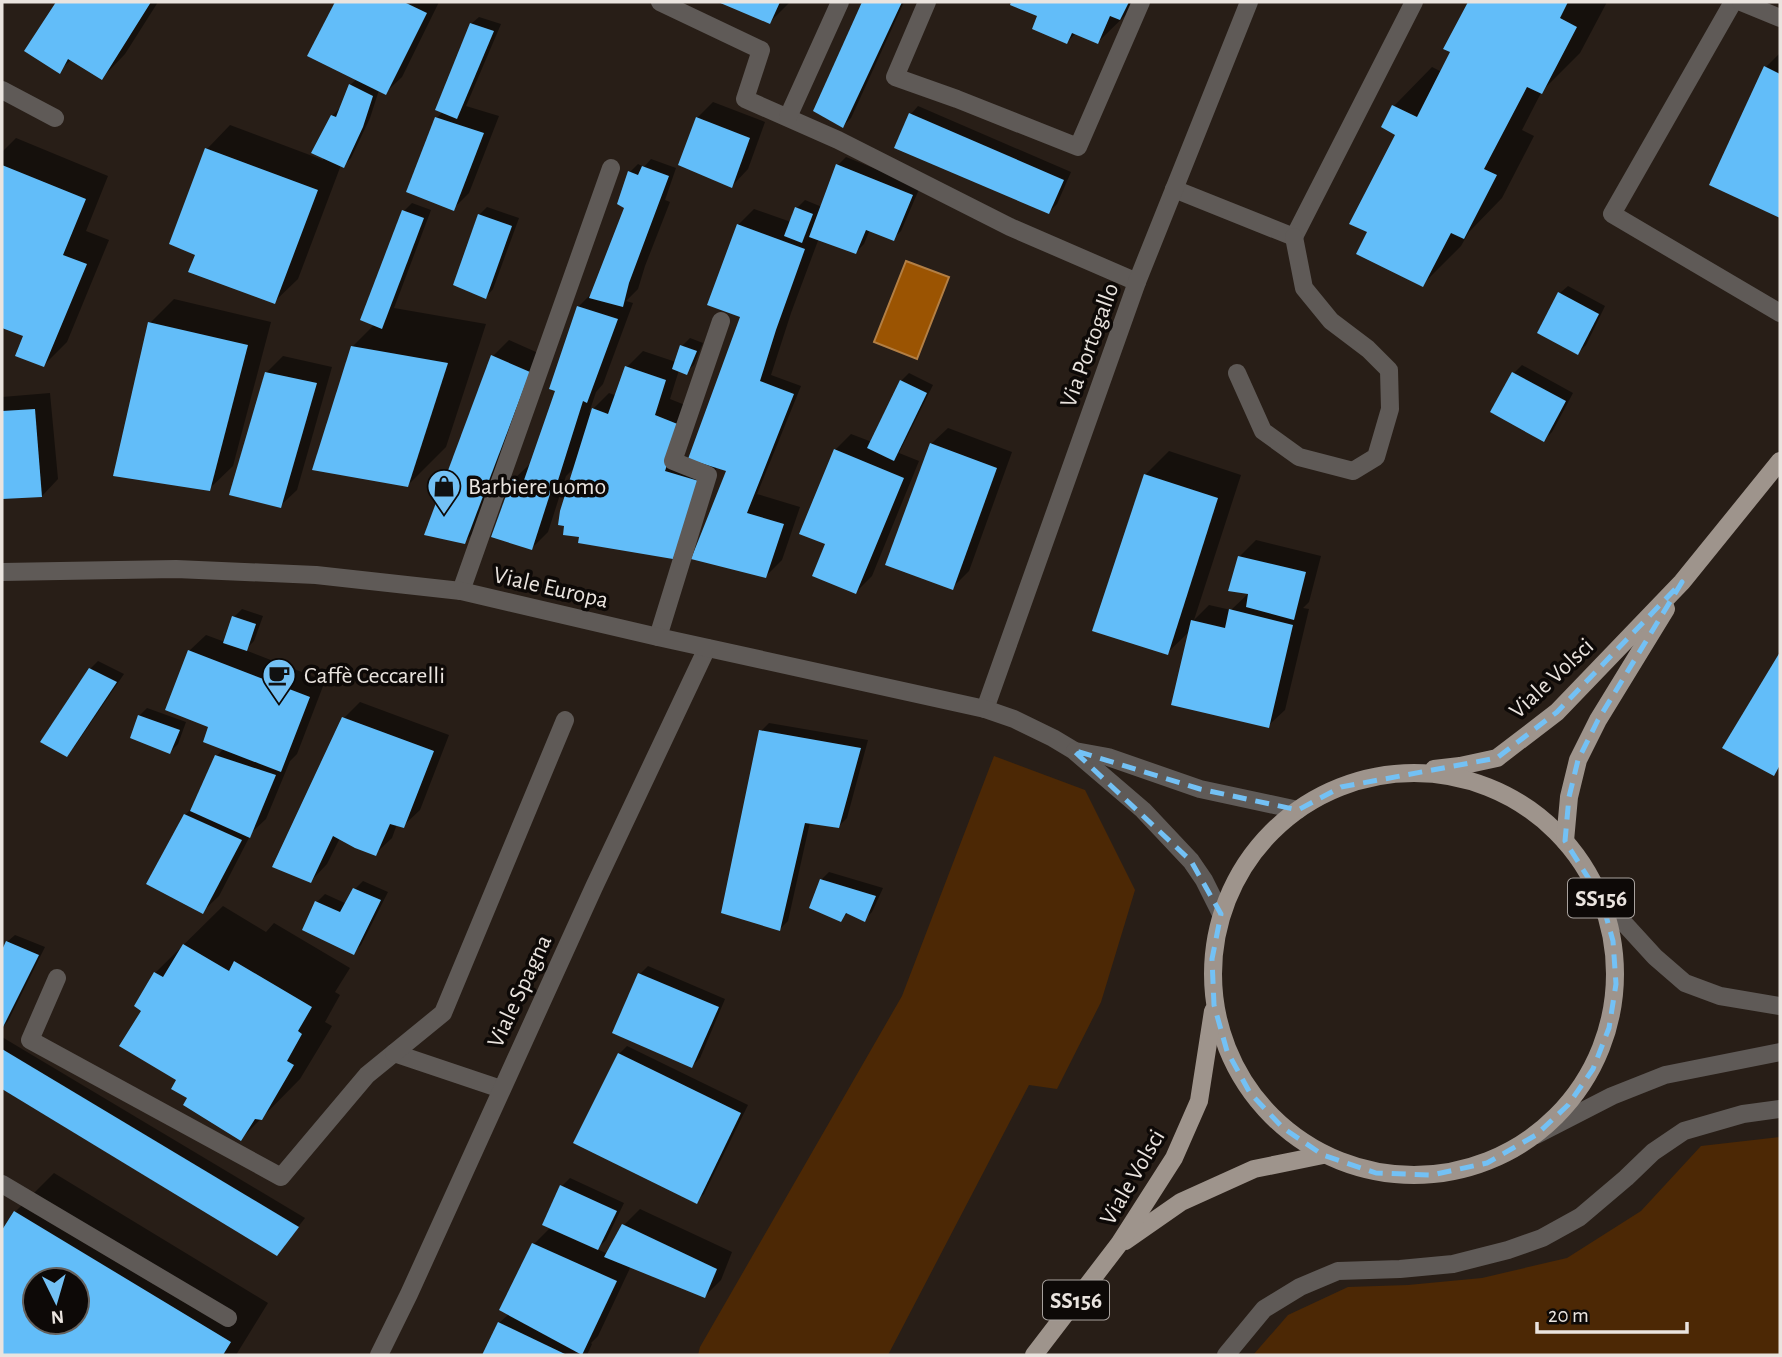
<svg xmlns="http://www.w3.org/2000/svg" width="1782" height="1357" viewBox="0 0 1782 1357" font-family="'Alegreya Sans',sans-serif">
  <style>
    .green { fill: #4c2805 }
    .water { fill: #9b5402; stroke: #b37f44; stroke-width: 2 }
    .shadow { fill: #0007; fill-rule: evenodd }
    .building { fill: #62bdf9; fill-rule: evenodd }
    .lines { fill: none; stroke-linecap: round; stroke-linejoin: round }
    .service { stroke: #5f5a57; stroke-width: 18 }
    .minor { stroke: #5f5a57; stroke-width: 18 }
    .tertiary { stroke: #5f5a57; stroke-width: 18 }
    .primary { stroke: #9e948c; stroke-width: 18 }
    .marked { fill: none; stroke: #73c1f5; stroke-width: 5; stroke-dasharray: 14 9; stroke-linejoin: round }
    .labels { text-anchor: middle; stroke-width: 7; stroke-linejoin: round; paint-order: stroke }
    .shield { fill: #0d0907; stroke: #a8a29e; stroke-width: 2 }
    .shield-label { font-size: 23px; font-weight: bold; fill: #eae4df }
    .street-label { font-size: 24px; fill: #eae4df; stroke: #0d0907 }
    .poi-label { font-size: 24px; fill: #eae4df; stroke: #0d0907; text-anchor: start }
  </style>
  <rect width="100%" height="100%" fill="#281e17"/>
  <g class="green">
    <polygon points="994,756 1085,790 1135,890 1101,1002 1057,1089 1029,1085 888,1355 698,1355 700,1347 902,996"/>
    <polygon points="1780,1137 1780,1355 1254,1354 1288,1315 1348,1287 1408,1285 1482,1278 1567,1258 1641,1211 1701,1146"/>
  </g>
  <polygon class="water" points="906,261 949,277 917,359 874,342"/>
  <g class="shadow">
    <polygon points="56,2 158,2 125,54 102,78 72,59 59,71 57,3"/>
    <polygon points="337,2 439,2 402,77 385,93 379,90 370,118 351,158 343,166 341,165 298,279 274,302 197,254 207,149 230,125 323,160 332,116 340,108 350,85 357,79 310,55"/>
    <polygon points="723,2 790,2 770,22"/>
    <polygon points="864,2 904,2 851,118 843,126 815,111"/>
    <polygon points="1013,2 1139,2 1098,42 1076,33 1067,42 1039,15 1012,4"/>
    <polygon points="1470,2 1607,2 1580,53 1542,91 1522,130 1534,136 1502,198 1469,232 1461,246 1422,285 1369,232 1398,134 1383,127 1394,106 1432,67 1442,72 1452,52 1446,48"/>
    <polygon points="479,17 501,24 466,106 499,116 469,193 453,209 437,118 443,111 471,24"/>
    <polygon points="1780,53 1780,216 1711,184 1766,67"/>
    <polygon points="713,102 765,122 748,169 732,186 697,118"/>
    <polygon points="918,106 1071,172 1057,204 1049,212 911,114"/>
    <polygon points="16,138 108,176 86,231 109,240 67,342 44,365 25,336 2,326 2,152"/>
    <polygon points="846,157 920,187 901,231 893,239 870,229 864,244 856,252 819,238 791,313 771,375 801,386 757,494 800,507 782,560 766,576 728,470 717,466 689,541 582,536 575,467 566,476 548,532 532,548 513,480 530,464 531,464 557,390 578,307 593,292 626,209 630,172 638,164 644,167 651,159 676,168 665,200 670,202 645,266 638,289 626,301 633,303 603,384 596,392 589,413 609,393 617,396 627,367 643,351 676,362 682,346 690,338 703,343 694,365 686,372 679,370 670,399 695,409 680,455 690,458 742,316 738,225 754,209 791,222 797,208 805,200 822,207 838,165"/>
    <polygon points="412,203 431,210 394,308 486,324 446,447 407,486 352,347 375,324 404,211"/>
    <polygon points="487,207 519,218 493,289 486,297 479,215"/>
    <polygon points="1568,286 1605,306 1586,345 1578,353 1560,293"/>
    <polygon points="174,299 271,322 233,466 209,489 150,323"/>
    <polygon points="509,340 545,356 481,526 464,542 493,356"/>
    <polygon points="283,356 332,367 297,490 280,506 266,373"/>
    <polygon points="1522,365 1573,393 1552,432 1544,440 1514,373"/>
    <polygon points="909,373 933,385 899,453 919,461 872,576 856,592 827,544 835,450 851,434 872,442 901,381"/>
    <polygon points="50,393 58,479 42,496 2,498 2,397"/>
    <polygon points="948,428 1012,452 969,571 952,588 931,444"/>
    <polygon points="1169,451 1241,475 1194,620 1209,605 1231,610 1249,593 1240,556 1256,540 1321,556 1309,602 1303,608 1309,609 1285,710 1268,726 1191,630 1167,653 1145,475"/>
    <polygon points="242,609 263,616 254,641 245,650 325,681 297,754 290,761 266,819 252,832 219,896 202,912 185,815 195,805 217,756 224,748 211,725 189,651 206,635 225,642 234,617"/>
    <polygon points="1780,656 1780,767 1774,774 1725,748"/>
    <polygon points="98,661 124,674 75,746 67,754 90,669"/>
    <polygon points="360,702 449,735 420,810 403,826 397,824 392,838 375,854 340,838 327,864 311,881 344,718"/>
    <polygon points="147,708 186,722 178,744 170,752 139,716"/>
    <polygon points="769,723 868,740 847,818 839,826 810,822 788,921 780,929 761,731"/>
    <polygon points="829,872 883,888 872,912 864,920 849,912 840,920 821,880"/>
    <polygon points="363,881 388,892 361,945 353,953 317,902 325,894 347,904 355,889"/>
    <polygon points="223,906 266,932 274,923 350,968 335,992 340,995 325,1022 332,1026 300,1079 241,1139 190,1098 143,1010 155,973"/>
    <polygon points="15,935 45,947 8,1021 2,1028 2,955 7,942"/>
    <polygon points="648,966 725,999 700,1058 692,1066 640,974"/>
    <polygon points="2,1037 305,1218 277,1254 2,1087"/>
    <polygon points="627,1046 748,1105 704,1194 696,1202 619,1054"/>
    <path d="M 54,1173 L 268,1303 L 236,1355 L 2,1355 L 2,1233 L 15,1212 ZM 35,1280 L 77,1280 L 77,1322 L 35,1322 Z"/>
    <polygon points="570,1178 624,1203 606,1240 597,1249 608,1254 624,1225 640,1209 732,1252 721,1280 705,1296 631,1266 598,1336 591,1343 592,1344 587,1355 484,1355 499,1323 509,1314 501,1310 534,1244 551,1227 545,1224 562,1186"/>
  </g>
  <g class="building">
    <polygon points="56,2 151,2 102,80 68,59 60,74 24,51"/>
    <polygon points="335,2 404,2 427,13 386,95 307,56"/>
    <polygon points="718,2 780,2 770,24"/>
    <polygon points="862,2 902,2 843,128 813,111"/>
    <polygon points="1011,2 1129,2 1120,20 1110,16 1098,44 1072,33 1067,44 1032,29 1037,16 1010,5"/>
    <polygon points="1468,2 1568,2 1560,18 1577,27 1542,94 1527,87 1484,169 1497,175 1464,239 1451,233 1423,287 1356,254 1367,232 1349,224 1395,135 1381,127 1392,105 1417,117 1450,52 1443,49"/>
    <polygon points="470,23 494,31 457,119 435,110"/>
    <polygon points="1764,66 1780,74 1780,218 1709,185"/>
    <polygon points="349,84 373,96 363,127 344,168 311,153 331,115 336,117"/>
    <polygon points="909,113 1064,180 1049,214 894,148"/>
    <polygon points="435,117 484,133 454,211 406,192"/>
    <polygon points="696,117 750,138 732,188 678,165"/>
    <polygon points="205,148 318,190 275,304 188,272 195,255 169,244"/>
    <polygon points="836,164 913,195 894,241 866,230 856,254 809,237"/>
    <polygon points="2,165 86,199 63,255 87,264 44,367 15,356 23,336 2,328"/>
    <polygon points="642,166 669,176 629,283 623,307 589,298 624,208 617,204 628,171 638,175"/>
    <polygon points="795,207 813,214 802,243 784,236"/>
    <polygon points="402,210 424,218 382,329 360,320"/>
    <polygon points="478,214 512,226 486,299 453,285"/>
    <polygon points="737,224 805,249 776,330 760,381 794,394 747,513 784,524 766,578 691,559 726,471 688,459 740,317 707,305"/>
    <polygon points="1558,292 1599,314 1578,355 1537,333"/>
    <polygon points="577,306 618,319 587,403 583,401 555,490 524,480 555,391 549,389"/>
    <polygon points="148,322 248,345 210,491 113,476"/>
    <polygon points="680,345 697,351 687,375 672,369"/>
    <polygon points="351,346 448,363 408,487 312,470"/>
    <polygon points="491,355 530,372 465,544 424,535"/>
    <polygon points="625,366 666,380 655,415 680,425 665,471 702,482 673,559 578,543 579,537 563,535 564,526 558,525 560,511 592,408 608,414"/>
    <polygon points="265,372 317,383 281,508 229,495"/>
    <polygon points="1512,372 1566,401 1544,442 1490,412"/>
    <polygon points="900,380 927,393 894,461 867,448"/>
    <polygon points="35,409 42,497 2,499 2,411"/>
    <polygon points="930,443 997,468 953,590 885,565"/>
    <polygon points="834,449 904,478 856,594 812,576 825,544 799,534"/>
    <polygon points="1144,474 1218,498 1168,655 1092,631"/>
    <polygon points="512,479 551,491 532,550 491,537"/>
    <polygon points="1238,556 1306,572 1294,620 1246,607 1248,594 1228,591"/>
    <polygon points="1229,609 1293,625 1269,728 1171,705 1191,620 1225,628"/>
    <polygon points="232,616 256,624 247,651 223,643"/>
    <polygon points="188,650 310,697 281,772 203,742 208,727 165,710"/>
    <polygon points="1780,652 1780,765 1774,776 1722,748"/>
    <polygon points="89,668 117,682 67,757 40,742"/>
    <polygon points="138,715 180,730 170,754 130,738"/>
    <polygon points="342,717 434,751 404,828 390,824 376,856 355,848 333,836 311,883 272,867"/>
    <polygon points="759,730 861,748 839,828 805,823 780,931 721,913"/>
    <polygon points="215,755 276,775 250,838 190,811"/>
    <polygon points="184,814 242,840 203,914 146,884"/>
    <polygon points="820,879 876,896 865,922 846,913 841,922 809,908"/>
    <polygon points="353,888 381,900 354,955 302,930 315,901 340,912"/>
    <polygon points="6,941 39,955 2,1029 2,950"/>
    <polygon points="183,944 229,971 234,961 312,1007 298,1031 302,1034 287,1061 294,1065 262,1120 255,1119 241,1141 183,1105 187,1098 171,1089 176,1080 119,1046 141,1011 134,1006 154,972 163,977"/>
    <polygon points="638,973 719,1007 692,1068 612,1033"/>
    <polygon points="2,1049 299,1227 277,1256 2,1089"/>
    <polygon points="618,1053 741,1113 697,1204 573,1143"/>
    <polygon points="560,1185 617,1211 598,1250 542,1225"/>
    <path d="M 14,1211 L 231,1342 L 223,1355 L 2,1355 L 2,1230 ZM 35,1280 L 77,1280 L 77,1322 L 35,1322 Z"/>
    <polygon points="622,1224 717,1269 705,1298 604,1257"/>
    <polygon points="532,1243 617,1281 582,1355 499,1310"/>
    <polygon points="498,1322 567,1355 482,1355"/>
  </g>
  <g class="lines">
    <g class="service">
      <polyline points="660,2 761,50 745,99 838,140 1010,227 1137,282"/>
      <polyline points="927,2 895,77 957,99 1078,147 1141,2"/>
      <polyline points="1733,2 1612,214 1780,313"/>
      <polyline points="1741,2 1780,18"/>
      <polyline points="2,90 55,118"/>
      <polyline points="788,117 840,2"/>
      <polyline points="1174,189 1294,237 1414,2"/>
      <polyline points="1237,373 1263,431 1299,457 1353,471 1376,457 1390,409 1389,370 1368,349 1331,321 1304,288 1294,237"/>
      <polyline points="461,591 611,168"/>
      <polyline points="658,637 708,475 673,461 721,321"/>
      <polyline points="57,978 30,1040 281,1177 367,1075 394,1053 501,1089"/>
      <polyline points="394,1053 443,1013 565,720"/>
      <polyline points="2,1184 228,1318"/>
      <polyline points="1226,1355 1264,1309 1300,1287 1338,1271 1400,1269 1453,1264 1508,1250 1542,1238 1580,1217 1626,1178 1653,1152 1684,1131 1743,1114 1780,1109"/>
    </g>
    <g class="minor">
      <polyline points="985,709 1137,282 1249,2"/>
      <polyline points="379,1355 409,1294 594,887 707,648"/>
    </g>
    <g class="tertiary">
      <polyline points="2,572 176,569 316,575 461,591 658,637 985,709 1014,719 1053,738 1073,750 1143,810 1191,861 1204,880 1221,914"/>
      <polyline points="1075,751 1108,757 1200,789 1298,810"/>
      <polyline points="1601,898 1655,957 1685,983 1720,996 1780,1006"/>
      <polyline points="1536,1135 1612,1096 1665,1075 1780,1052"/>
    </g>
    <g class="primary">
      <polyline points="1434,769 1460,766 1497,758 1557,712 1682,582 1780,461"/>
      <circle cx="1414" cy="974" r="201"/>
      <polyline points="1565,841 1569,797 1578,760 1598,720 1666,609"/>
      <polyline points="1125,1241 1181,1202 1254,1169 1323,1155"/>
      <polyline points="1034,1355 1119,1244 1174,1158 1199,1101 1213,1011"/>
    </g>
  </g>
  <path class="marked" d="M 1682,582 L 1598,720 L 1578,760 L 1569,797 L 1565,841 L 1601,898 L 1613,941 L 1616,984 L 1609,1028 L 1593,1069 L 1568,1105 L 1536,1135 L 1487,1163 L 1432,1175 L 1376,1173 L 1323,1155 L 1283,1128 L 1250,1093 L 1227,1051 L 1214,1005 L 1212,959 L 1221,914 L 1191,861 L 1073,750 L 1200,789 L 1298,810 L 1341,787 L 1497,758 L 1557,712 Z"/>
  <defs>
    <symbol id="shop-pin" viewBox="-11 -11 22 30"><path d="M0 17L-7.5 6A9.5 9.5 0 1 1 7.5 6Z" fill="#73c1f5" stroke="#0d0907"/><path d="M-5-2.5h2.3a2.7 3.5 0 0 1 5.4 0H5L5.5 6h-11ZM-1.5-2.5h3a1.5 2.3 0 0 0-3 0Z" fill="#111"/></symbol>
    <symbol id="cafe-pin" viewBox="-11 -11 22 30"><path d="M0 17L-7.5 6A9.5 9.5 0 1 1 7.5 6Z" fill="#73c1f5" stroke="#0d0907"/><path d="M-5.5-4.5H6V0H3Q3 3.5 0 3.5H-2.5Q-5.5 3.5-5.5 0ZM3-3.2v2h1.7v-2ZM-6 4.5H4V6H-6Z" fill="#111"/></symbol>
  </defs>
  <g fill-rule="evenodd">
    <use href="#shop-pin" x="425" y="467" width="38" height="52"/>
    <use href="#cafe-pin" x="260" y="656" width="38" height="52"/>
  </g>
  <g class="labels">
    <g class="shield">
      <rect x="1568" y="878.5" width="66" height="39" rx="5"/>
      <rect x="1043" y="1280.5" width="66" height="39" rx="5"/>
    </g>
    <g class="shield-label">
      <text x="1601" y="906">SS156</text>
      <text x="1076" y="1308">SS156</text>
    </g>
    <g class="street-label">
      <text transform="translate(1089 345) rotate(-70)" y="8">Via Portogallo</text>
      <text transform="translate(551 587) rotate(13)" y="8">Viale Europa</text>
      <text transform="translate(1551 678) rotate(-43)" y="8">Viale Volsci</text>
      <text transform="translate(519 991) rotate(-65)" y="8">Viale Spagna</text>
      <text transform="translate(1132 1177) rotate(-60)" y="8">Viale Volsci</text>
    </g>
    <g class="poi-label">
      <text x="468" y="494">Barbiere uomo</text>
      <text x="304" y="683">Caffè Ceccarelli</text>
    </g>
  </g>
  <rect width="1782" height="1357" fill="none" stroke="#eae4df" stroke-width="7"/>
  <g transform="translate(56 1301) rotate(175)"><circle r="33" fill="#0d0907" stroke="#65615d" stroke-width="2"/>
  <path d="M0-5L12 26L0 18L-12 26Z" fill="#73c1f5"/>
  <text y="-10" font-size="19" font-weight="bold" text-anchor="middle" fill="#eae4df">N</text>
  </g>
  <path d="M1537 1322v10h150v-10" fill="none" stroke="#eae4df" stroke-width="3.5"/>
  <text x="1548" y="1322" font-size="21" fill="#eae4df" stroke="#0d0907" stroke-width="5" paint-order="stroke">20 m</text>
</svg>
